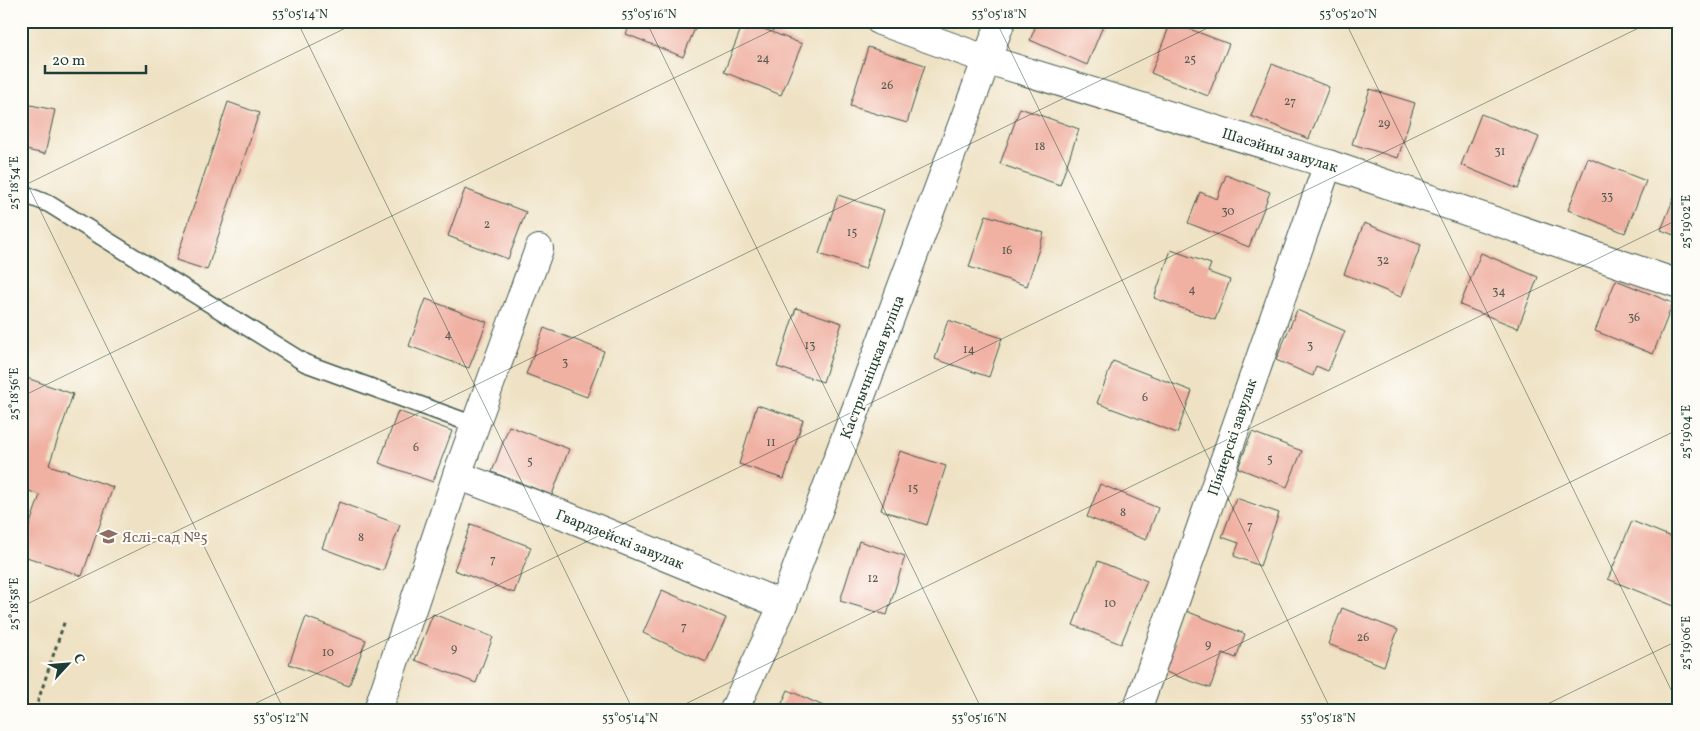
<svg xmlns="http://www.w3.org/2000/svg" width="1700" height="731" viewBox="0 0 1700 731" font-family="Vollkorn,serif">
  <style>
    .building { fill: #f0b0a2 }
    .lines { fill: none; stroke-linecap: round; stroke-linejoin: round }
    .lane-casing { stroke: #3e564a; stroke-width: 19 }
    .street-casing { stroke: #3e564a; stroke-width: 30 }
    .path { stroke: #3e564a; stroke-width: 3; stroke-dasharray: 4 4; stroke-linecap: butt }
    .lane { stroke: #fff; stroke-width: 16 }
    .street { stroke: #fff; stroke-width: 28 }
    .ticks { fill: none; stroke: #1f3d34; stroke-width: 1; stroke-opacity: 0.45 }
    .labels { text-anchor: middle; stroke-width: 4; stroke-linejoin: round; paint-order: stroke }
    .number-label { font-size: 12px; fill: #535a50 }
    .street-label { font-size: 15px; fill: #1f3d34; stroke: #fdfcf7 }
    .education-label { font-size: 15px; fill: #785e54; stroke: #fdfcf7; text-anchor: start }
    .neatline { fill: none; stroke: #1f3d34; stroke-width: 2 }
    .ticks-label { font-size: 12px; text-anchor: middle; fill: #1f3d34 }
  </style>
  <rect width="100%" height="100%" fill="#fdfcf7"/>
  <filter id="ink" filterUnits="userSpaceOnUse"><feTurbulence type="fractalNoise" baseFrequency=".02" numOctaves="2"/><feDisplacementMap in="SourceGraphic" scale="10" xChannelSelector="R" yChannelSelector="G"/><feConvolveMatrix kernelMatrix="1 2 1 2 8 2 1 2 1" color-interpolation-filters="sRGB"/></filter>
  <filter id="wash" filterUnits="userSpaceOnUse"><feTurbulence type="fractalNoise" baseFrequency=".0096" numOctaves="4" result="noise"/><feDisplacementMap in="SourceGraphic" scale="20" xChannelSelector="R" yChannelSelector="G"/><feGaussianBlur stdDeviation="1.12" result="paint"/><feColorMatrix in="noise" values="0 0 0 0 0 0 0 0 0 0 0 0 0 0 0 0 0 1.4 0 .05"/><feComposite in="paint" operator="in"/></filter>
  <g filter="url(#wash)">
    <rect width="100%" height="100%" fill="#efe2c4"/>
    <g id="blocks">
      <g class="building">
        <polygon points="631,21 698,21 683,57 626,34"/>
        <polygon points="744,21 802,44 781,95 724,72"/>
        <polygon points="1038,21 1105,21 1087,65 1030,40"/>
        <polygon points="1171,22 1229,44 1208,96 1151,73"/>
        <polygon points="868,47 925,65 907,123 850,106"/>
        <polygon points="1272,64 1329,87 1309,139 1251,116"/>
        <polygon points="1370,89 1415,103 1398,158 1352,144"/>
        <polygon points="228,102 259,113 207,270 176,260"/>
        <polygon points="21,103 55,110 45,154 21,149"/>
        <polygon points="1020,108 1079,129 1060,185 1000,164"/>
        <polygon points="1481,114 1539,137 1518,189 1461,165"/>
        <polygon points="1588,158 1646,181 1625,233 1568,210"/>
        <polygon points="1226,175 1270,192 1249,247 1188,223 1200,192 1217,199"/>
        <polygon points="1679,185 1679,237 1661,230"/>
        <polygon points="465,189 526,212 508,259 448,236"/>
        <polygon points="838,195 884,210 865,269 819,254"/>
        <polygon points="986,215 1044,233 1027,286 969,267"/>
        <polygon points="1364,223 1421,245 1401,297 1344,274"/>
        <polygon points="1171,250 1211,264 1208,272 1230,280 1215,320 1154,298"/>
        <polygon points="1481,253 1538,277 1518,328 1460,305"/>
        <polygon points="1616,280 1673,303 1653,354 1595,331"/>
        <polygon points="426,299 487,322 469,368 409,346"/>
        <polygon points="796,308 842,323 823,382 777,367"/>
        <polygon points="1297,310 1345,331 1328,371 1316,366 1313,376 1276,360"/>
        <polygon points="948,320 1002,338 989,377 935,359"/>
        <polygon points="544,328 604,351 587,397 526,374"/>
        <polygon points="1113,361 1192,391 1177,433 1097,403"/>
        <polygon points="21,376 73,394 49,465 113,487 82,576 21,555 21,549 40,495 21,488"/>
        <polygon points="757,405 803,420 784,479 739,464"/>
        <polygon points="398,411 452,431 433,482 379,463"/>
        <polygon points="509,426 569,449 552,495 492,472"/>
        <polygon points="1252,432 1302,451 1287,487 1238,468"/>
        <polygon points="900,451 946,466 927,525 881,510"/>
        <polygon points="1100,484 1158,508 1146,540 1087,517"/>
        <polygon points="1236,498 1279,513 1260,566 1234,556 1239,543 1222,537"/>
        <polygon points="339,502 400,525 383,571 322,548"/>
        <polygon points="1632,521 1679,540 1679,594 1674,606 1608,579"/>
        <polygon points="471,524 531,547 514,593 454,570"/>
        <polygon points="859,541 905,556 887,615 840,601"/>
        <polygon points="1098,561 1147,581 1121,644 1073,625"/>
        <polygon points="662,590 726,618 706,662 643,633"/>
        <polygon points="1342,608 1398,630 1384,666 1328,644"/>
        <polygon points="1186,611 1245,634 1236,658 1223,653 1210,688 1163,671"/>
        <polygon points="433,614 493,637 476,683 415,660"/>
        <polygon points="306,617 366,640 349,686 289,664"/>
        <polygon points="788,690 832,710 779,710"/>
      </g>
    </g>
  </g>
  <g filter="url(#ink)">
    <use href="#blocks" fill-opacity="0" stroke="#3e564a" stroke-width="1"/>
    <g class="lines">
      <defs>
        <polyline id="lane" points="21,193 49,204 305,363 475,425"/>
        <g id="street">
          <polyline points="880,21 988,60 1328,164 1679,284"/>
          <polyline points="457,475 566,516 783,605"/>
          <polyline points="378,710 457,475 539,249"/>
          <polyline points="734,710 783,605 1001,21"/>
          <polyline points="1137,710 1328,164"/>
        </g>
      </defs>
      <use href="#lane" class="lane-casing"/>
      <use href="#street" class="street-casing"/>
      <polyline class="path" points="35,710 65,620"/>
      <use href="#lane" class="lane"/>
      <use href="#street" class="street"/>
    </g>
  </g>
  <path class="ticks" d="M 297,21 L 633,710M 646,21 L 982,710M 996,21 L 1331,710M 1345,21 L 1679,706M 21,171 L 284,710M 21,187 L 360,21M 21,397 L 791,21M 21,607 L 1222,21M 242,710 L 1653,21M 673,710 L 1679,219M 1104,710 L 1679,429M 1535,710 L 1679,640"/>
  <defs>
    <symbol id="school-bare" viewBox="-9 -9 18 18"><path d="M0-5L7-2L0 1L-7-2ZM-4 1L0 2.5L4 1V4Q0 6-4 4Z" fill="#8d6e63" stroke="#fdfcf7" stroke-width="2.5" paint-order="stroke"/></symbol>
  </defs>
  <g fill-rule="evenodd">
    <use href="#school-bare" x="96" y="524" width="25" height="25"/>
  </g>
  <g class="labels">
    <g class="number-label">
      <text x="763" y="62">24</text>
      <text x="1190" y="63">25</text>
      <text x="887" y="89">26</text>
      <text x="1290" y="105">27</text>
      <text x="1384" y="127">29</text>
      <text x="1040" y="150">18</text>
      <text x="1500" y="155">31</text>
      <text x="1607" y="200">33</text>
      <text x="1228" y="215">30</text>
      <text x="487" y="228">2</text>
      <text x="852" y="236">15</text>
      <text x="1007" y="254">16</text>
      <text x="1383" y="264">32</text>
      <text x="1192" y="293">4</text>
      <text x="1499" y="295">34</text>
      <text x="1634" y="321">36</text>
      <text x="448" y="338">4</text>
      <text x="810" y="349">13</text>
      <text x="1310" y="349">3</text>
      <text x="969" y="353">14</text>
      <text x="565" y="366">3</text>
      <text x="1145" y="401">6</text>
      <text x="771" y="446">11</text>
      <text x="416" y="451">6</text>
      <text x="1270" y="463">5</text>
      <text x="530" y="465">5</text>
      <text x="913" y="492">15</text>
      <text x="1123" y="516">8</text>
      <text x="1250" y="529">7</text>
      <text x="361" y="541">8</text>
      <text x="493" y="563">7</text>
      <text x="873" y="582">12</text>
      <text x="1110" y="607">10</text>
      <text x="684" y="630">7</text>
      <text x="1363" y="641">26</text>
      <text x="1208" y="648">9</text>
      <text x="454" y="652">9</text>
      <text x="328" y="656">10</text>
    </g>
    <g class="street-label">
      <text transform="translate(1280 150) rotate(17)" y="5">Шасэйны завулак</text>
      <text transform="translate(872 367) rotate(-69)" y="5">Кастрычніцкая вуліца</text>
      <text transform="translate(1232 437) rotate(-71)" y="5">Піянерскі завулак</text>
      <text transform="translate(620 539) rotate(22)" y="5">Гвардзейскі завулак</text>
    </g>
    <g class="education-label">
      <text x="122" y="542">Яслі-сад №5</text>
    </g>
  </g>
  <rect width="1700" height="731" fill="none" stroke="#fdfcf7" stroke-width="55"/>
  <g transform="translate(68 664) rotate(64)" stroke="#fdfcf7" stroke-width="4" paint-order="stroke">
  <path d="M0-4L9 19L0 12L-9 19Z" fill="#1f3d34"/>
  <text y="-8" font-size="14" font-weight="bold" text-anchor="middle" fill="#1f3d34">С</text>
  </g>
  <path d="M45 65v8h101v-8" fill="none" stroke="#1f3d34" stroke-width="2.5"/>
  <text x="52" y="65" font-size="15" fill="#1f3d34" stroke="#fdfcf7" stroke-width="4" paint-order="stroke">20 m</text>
  <rect x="28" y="28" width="1644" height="676" class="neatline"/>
  <g class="ticks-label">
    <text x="300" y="18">53°05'14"N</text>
    <text x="649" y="18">53°05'16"N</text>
    <text x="999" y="18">53°05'18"N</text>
    <text x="1348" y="18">53°05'20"N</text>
    <text transform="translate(14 183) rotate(-90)" y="4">25°18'54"E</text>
    <text transform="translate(1686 222) rotate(-90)" y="4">25°19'02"E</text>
    <text transform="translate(14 394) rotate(-90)" y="4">25°18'56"E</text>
    <text transform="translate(1686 432) rotate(-90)" y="4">25°19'04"E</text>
    <text transform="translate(14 604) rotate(-90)" y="4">25°18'58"E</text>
    <text transform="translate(1686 643) rotate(-90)" y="4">25°19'06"E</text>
    <text x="281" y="722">53°05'12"N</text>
    <text x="630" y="722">53°05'14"N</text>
    <text x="979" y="722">53°05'16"N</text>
    <text x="1328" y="722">53°05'18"N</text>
  </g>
</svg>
